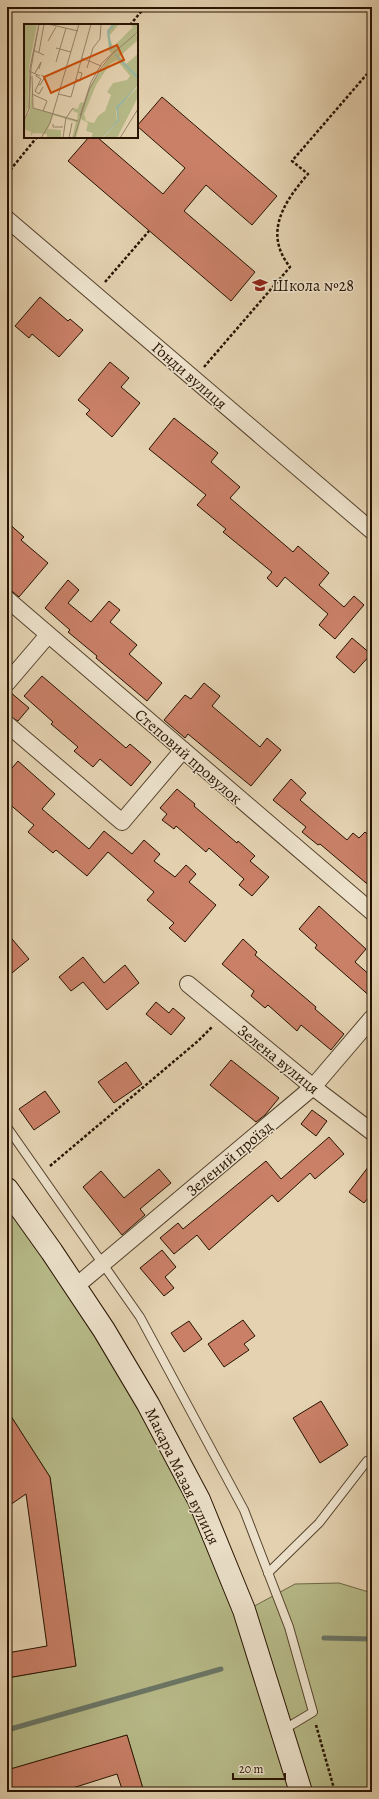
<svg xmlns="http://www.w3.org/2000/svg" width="379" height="1799" viewBox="0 0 379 1799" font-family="Alegreya,serif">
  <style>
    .green { fill: #b7bb89; stroke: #6f6745 }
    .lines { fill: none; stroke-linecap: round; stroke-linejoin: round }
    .stream { stroke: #6a7666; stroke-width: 5 }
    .building { fill: #c98067; stroke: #271301 }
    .service-casing { stroke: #56432d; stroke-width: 10 }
    .minor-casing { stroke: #56432d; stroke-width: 18 }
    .secondary-casing { stroke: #271301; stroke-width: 24 }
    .path { stroke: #271301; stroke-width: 2.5; stroke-dasharray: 3 2; stroke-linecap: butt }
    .service { stroke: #ede2cc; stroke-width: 8 }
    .minor { stroke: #ede2cc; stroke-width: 16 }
    .secondary { stroke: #ede2cc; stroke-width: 22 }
    .labels { text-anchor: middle; stroke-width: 3; stroke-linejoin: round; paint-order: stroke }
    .poi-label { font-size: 16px; fill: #271301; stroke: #ede2cc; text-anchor: start }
    .street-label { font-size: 16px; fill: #271301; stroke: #ede2cc }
    .inset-river { fill: none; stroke: #96b8a9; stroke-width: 2 }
    .inset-road { fill: none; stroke: #98866b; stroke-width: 1 }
    .view { fill: #cb4e0a; fill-opacity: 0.15; stroke: #cb4e0a; stroke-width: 2 }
    .inset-edge { fill: none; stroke: #271301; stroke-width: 2 }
  </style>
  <rect width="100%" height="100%" fill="#e4d2b1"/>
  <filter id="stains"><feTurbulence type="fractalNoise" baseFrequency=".005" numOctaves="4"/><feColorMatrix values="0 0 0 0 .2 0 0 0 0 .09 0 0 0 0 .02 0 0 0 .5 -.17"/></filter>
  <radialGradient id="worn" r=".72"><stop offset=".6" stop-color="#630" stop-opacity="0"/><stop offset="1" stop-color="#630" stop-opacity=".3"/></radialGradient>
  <g class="green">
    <polygon points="7,1201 98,1333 192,1502 238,1613 294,1792 144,1792 127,1735 7,1770 7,1678 76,1666 50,1477 7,1410"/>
    <polygon points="339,1583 372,1593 372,1692 371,1693 372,1697 372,1792 306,1792 249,1609 295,1584"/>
  </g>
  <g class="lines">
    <g class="stream">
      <polyline points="324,1638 372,1639"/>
      <polyline points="7,1730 221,1669"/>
    </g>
  </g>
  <g class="building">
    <polygon points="162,97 277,196 252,225 206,185 184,211 255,272 231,301 68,161 89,137 97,137 163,194 185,168 137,126"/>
    <polygon points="40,297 68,321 70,319 83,330 59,357 32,334 29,338 15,326"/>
    <polygon points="110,362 129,378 121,387 140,403 112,437 86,414 90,410 78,400"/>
    <polygon points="174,418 218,453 211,462 240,487 230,498 293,552 298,546 329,573 319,585 344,607 354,596 364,605 335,639 319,625 328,614 285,577 277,587 267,578 272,572 223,532 226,529 197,505 206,495 149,449"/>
    <polygon points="7,522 24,537 21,540 48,563 19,597 7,587"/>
    <polygon points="68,580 79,590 68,603 91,622 109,601 120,610 110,622 137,645 129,654 162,683 147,701 96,658 97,656 68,632 70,630 45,608"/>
    <polygon points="352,638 371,654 354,673 336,657"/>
    <polygon points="42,676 126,748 130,744 151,762 131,786 100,759 93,767 74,751 78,747 51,724 53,722 24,696"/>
    <polygon points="204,683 220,696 212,706 260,747 267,738 281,750 251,786 188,734 185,738 164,720 185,695 191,699"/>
    <polygon points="7,692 10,692 29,708 18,721 7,715"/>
    <polygon points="18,761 55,794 42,809 89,849 104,831 132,854 144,840 160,854 154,861 175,877 186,865 196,874 189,882 216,905 185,942 169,928 174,923 147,900 154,892 108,852 87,876 56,850 53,853 28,832 34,825 7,802 7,774"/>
    <polygon points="291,779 306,793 300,800 347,840 353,833 359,838 365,832 372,838 372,888 320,844 318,845 302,832 306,827 273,800"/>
    <polygon points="177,789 195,804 194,806 237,843 238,841 255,856 250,861 269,877 252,896 239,885 244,879 209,848 206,852 176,826 174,829 162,820 167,814 160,808"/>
    <polygon points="319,906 366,949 355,962 372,977 372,998 315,948 317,945 299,929"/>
    <polygon points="7,933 29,959 7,977"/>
    <polygon points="243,939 257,952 255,955 316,1007 315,1009 344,1034 331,1050 301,1025 297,1031 268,1005 265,1008 251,996 254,991 222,964"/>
    <polygon points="83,957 104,983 125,965 139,983 107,1010 83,982 71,991 59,977"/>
    <polygon points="156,1002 169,1013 173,1008 185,1018 171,1035 146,1014"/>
    <polygon points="231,1060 279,1098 265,1115 256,1122 210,1085"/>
    <polygon points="126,1062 142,1084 114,1103 98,1082"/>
    <polygon points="45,1091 60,1112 34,1130 19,1109"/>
    <polygon points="312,1110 327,1121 316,1136 301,1124"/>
    <polygon points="329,1137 344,1154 315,1179 310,1173 278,1202 272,1195 209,1250 197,1235 174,1254 160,1238 178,1223 183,1229 266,1161 281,1179"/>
    <polygon points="372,1162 372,1193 364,1203 349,1192"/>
    <polygon points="159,1169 171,1183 140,1209 145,1215 122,1235 83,1187 101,1171 124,1198"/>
    <polygon points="162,1250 176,1267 165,1277 174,1288 164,1296 140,1268"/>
    <polygon points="243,1320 255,1336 244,1344 249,1350 224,1367 208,1344"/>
    <polygon points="189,1321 202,1339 184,1352 171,1333"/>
    <polygon points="321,1401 348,1445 320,1463 293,1418"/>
    <polygon points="7,1410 50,1477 76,1666 7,1678 7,1653 47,1646 26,1494 7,1507"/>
    <polygon points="127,1735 144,1792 123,1792 117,1774 60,1792 7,1792 7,1770"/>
  </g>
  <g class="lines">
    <defs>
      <g id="service">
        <polyline points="7,1127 140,1317 244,1510 289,1627 313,1712 283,1730"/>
        <polyline points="268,1573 319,1523 367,1461"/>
      </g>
      <g id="minor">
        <polyline points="7,219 372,531"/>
        <polyline points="7,599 372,912"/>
        <polyline points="7,683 48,635"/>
        <polyline points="7,724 122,822 183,750"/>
        <polyline points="188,984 313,1087 372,1132"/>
        <polyline points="75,1287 313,1087 372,1018"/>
      </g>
      <polyline id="secondary" points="7,1189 52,1252 104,1330 148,1404 199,1500 244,1610 301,1792"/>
    </defs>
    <use href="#service" class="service-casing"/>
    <use href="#minor" class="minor-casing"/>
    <use href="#secondary" class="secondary-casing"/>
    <g class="path">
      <polyline points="130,25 145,7"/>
      <polyline points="7,174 37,137"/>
      <polyline points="7,199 11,202"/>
      <polyline points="105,282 149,231"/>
      <path d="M 204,367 L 290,267 C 263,233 284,202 308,174 L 292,161 L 367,74"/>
      <polyline points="50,1166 198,1041 213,1026"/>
      <polyline points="316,1725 335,1792"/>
    </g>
    <use href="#service" class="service"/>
    <use href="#minor" class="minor"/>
    <use href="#secondary" class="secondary"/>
  </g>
  <defs>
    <symbol id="school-bare" viewBox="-9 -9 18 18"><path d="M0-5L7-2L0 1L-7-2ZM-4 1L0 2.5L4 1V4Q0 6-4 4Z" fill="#8f2418" stroke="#ede2cc" stroke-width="2.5" paint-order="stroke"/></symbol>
  </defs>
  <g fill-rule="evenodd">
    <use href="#school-bare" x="249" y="274" width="22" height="22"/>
  </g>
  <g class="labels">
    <g class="poi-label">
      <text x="272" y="291">Школа №28</text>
    </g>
    <g class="street-label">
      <text transform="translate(190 375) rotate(41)" y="6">Гонди вулиця</text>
      <text transform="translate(189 756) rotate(41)" y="6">Степовий провулок</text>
      <text transform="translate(279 1059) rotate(39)" y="6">Зелена вулиця</text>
      <text transform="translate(229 1158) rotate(-40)" y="6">Зелений проїзд</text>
      <text transform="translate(183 1476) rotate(64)" y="6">Макара Мазая вулиця</text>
    </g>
  </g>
  <g transform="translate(24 24)">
    <rect width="114" height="114" fill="#e4d2b1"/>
    <path d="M 0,0 L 13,0 L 5,42 L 4,83 L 0,94 ZM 88,0 L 95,0 L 85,12 L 89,23 L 109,3 L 106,0 L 114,0 L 114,7 L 111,11 L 114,11 L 114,16 L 95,33 L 102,40 L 114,30 L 114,61 L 92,86 L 93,98 L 78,114 L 67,114 L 69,109 L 62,107 L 64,99 L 57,95 L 52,114 L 48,114 L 52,98 L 29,91 L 24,105 L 37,106 L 37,114 L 23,114 L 23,110 L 9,109 L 7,112 L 7,108 L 0,105 L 0,98 L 6,87 L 7,66 L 9,84 L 53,96 L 54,89 L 49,87 L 49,84 L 54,85 L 56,79 L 61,78 L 67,61 L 88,30 L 85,27 L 83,8 ZM 93,36 L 106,52 L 103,56 L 89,59 L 83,68 L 87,71 L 81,87 L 74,92 L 70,99 L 62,97 L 60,90 L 72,61 L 86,40 ZM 114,63 L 114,73 L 93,114 L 79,114 L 93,99 L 94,83 Z" fill="#b7bb89" fill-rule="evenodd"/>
    <path d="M 114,61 L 94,84 L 95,97 L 78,114 L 94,96 L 92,83 Z" fill="#96b8a9"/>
    <path class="inset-river" d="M 87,26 L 84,7 L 90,0M 91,30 L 114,54"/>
    <path class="inset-road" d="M 24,0 L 54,7M 24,17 L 32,3M 32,24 L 47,28M 9,26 L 20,31M 15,28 L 20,0M 58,34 L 77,42M 32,38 L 42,4M 63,44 L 69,24 L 76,15 L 77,0M 5,47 L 16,52M 11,49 L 17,38 L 15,45M 8,52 L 9,84 L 54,97M 52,55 L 56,57 L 58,49 L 54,48M 14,60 L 16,61 L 21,53 L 17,51M 11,67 L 17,55 L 12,52 L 13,50M 11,67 L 15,70 L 19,63M 8,70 L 23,77 L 19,87M 34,70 L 47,73M 47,73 L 67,0M 56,92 L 67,58 L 78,39 L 92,26M 42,94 L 49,84M 0,97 L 5,85 L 7,44 L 15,0M 0,97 L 5,85 L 6,44 L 15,0M 29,100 L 29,103 L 39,103M 17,114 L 26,99 L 55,0M 39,114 L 42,93M 45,114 L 48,99M 50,114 L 65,66 L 77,44 L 88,30 L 114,8M 96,114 L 114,85"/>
    <path class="view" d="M 93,21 L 100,36 L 27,69 L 20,53 Z"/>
    <rect width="114" height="114" class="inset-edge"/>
  </g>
  <rect width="379" height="1799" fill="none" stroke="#e4d2b1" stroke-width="24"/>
  <rect x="8" y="8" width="363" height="1783" fill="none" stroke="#271301" stroke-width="2"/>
  <rect x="12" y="12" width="355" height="1775" fill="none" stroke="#271301"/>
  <path d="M233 1773v6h52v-6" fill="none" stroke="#271301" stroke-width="2"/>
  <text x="239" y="1773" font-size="12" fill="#271301" stroke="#ede2cc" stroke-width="3" paint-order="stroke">20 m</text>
  <rect width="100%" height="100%" filter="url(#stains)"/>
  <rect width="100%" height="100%" fill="url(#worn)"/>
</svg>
